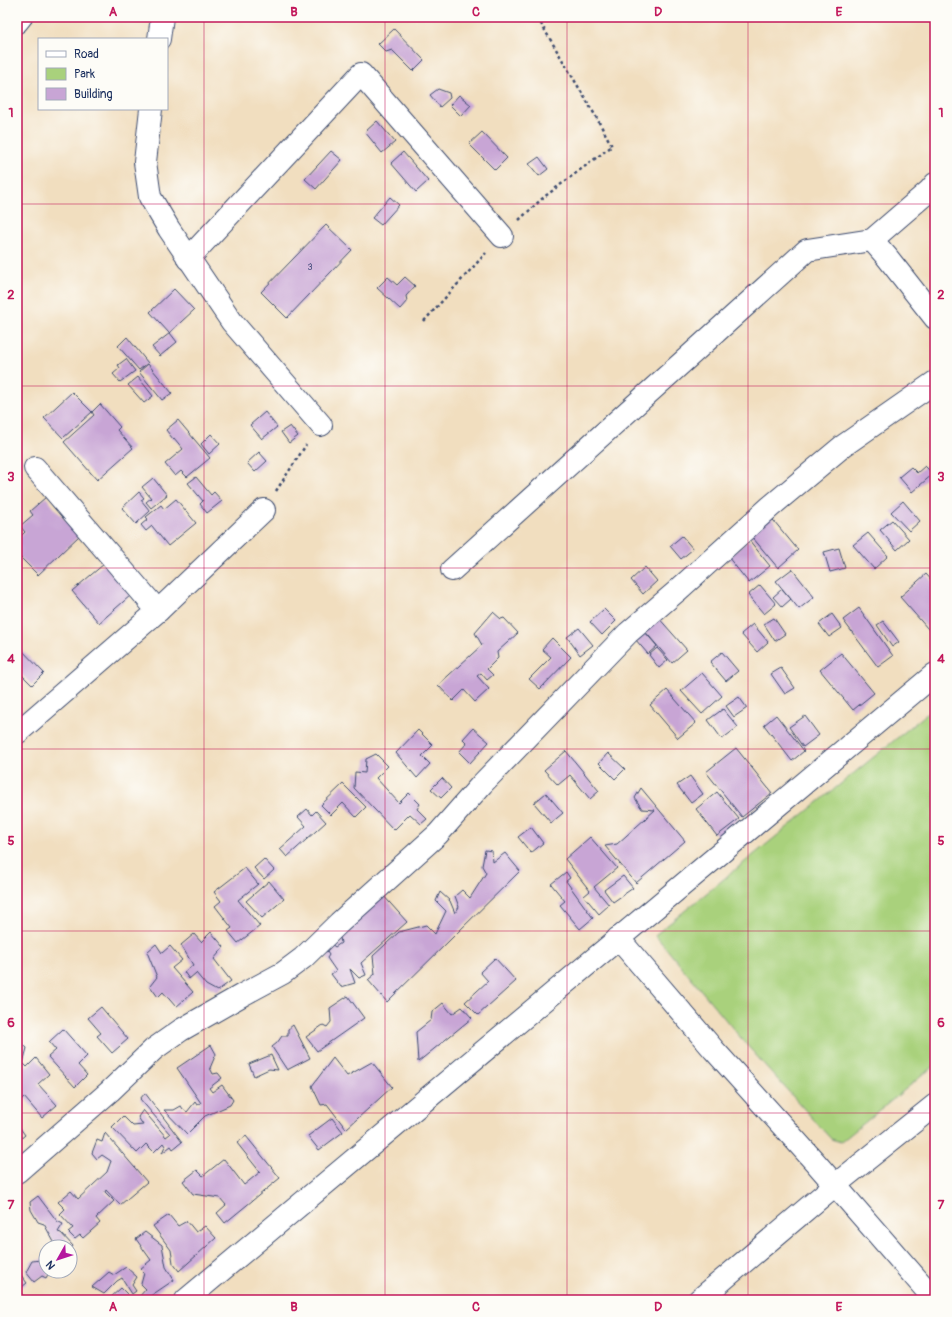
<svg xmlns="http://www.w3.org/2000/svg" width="952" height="1317" viewBox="0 0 952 1317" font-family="Pangolin,sans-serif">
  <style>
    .green { fill: #a9d17c; stroke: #62806d }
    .building { fill: #c8a5d5 }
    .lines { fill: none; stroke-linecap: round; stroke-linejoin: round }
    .street-casing { stroke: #3b496d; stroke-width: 24 }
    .path { stroke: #3b496d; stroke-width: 2.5; stroke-dasharray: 3 3; stroke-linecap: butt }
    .street { stroke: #fff; stroke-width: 22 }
    .grid { fill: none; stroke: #c2185b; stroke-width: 1; stroke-opacity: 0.55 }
    .labels { text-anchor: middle; stroke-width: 3; stroke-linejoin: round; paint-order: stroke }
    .number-label { font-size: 9px; fill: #464c7c }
    .neatline { fill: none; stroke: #c2185b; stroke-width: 1.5 }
    .grid-label { font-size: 13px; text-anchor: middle; font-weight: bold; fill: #c2185b }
  </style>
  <rect width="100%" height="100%" fill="#fdfcf7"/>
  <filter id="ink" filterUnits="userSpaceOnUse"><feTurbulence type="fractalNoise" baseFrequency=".025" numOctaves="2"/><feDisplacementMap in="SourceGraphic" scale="8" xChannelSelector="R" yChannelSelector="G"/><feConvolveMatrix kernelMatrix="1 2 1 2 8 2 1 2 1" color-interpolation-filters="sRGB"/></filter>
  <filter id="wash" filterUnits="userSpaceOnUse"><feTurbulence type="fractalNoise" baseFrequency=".012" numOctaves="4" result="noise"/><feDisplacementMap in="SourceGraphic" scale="16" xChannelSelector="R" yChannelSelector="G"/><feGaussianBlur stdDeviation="0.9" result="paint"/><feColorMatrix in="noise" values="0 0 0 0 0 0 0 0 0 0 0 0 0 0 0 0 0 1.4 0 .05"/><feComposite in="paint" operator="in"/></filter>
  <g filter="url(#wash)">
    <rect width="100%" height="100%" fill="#f1debf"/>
    <polygon class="green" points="929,712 935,718 935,1065 841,1142 831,1139 745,1043 655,935"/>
    <g id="blocks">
      <g class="building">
        <polygon points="394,29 424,60 413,71 392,50 386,52 378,44"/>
        <polygon points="438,89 449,93 450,98 440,107 430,95"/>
        <polygon points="459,95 471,105 461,116 450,105"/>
        <polygon points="377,121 395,142 382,153 365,132"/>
        <polygon points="482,132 507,158 495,170 469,144"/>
        <polygon points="331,151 342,160 316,189 305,179"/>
        <polygon points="403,152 428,181 416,192 391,163"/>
        <polygon points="539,157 548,169 539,176 529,164"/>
        <polygon points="390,197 399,205 381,225 372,218"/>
        <polygon points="326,225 352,250 287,318 261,292"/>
        <polygon points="388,277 397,285 405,277 415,286 406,296 407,301 400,309 377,288"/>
        <polygon points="174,289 194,310 169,333 150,312"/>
        <polygon points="170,333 177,342 160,356 152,347"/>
        <polygon points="127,337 148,363 139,370 118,346"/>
        <polygon points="126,359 135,371 120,382 113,374 120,368 118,365"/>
        <polygon points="148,364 172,393 162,400 139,372"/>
        <polygon points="138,377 153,396 144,403 128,385"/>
        <polygon points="72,392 92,412 63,438 44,418"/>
        <polygon points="100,404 120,427 117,430 133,448 97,480 64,442 94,415 92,412"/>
        <polygon points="265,412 277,427 262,439 250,425"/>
        <polygon points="178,420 210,458 187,477 181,471 175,476 165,464 183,449 174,438 173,439 166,430"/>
        <polygon points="290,426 298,436 289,443 281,432"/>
        <polygon points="211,434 220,444 209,454 201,444"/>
        <polygon points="259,452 267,461 255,472 247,463"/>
        <polygon points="925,466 933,474 912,492 899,477 911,467 917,473"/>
        <polygon points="196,477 211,495 214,492 222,501 207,513 200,504 203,501 188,483"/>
        <polygon points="153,478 167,495 151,508 146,502 151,498 142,487"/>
        <polygon points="139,492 144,498 141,500 150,511 136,524 122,508"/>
        <polygon points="46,497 56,510 80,535 38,575 17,554 17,540 25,532 20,526 33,515 30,511"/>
        <polygon points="176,499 196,523 168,546 152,526 146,531 141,525 148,519 146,517 161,505 164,509"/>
        <polygon points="903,501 920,521 909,531 891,512"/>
        <polygon points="769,515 798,550 778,568 748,532"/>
        <polygon points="892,520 909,539 897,550 880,530"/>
        <polygon points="868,533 888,556 874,569 853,545"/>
        <polygon points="682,536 693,549 681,559 670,546"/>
        <polygon points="749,540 770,566 749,583 728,557"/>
        <polygon points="839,548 845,568 830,572 824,552"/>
        <polygon points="104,564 131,595 99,623 72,591"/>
        <polygon points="645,567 657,581 643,594 631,580"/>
        <polygon points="792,569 814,597 799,609 776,581"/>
        <polygon points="926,574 935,584 935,637 900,597"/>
        <polygon points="760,585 776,604 764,614 748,595"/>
        <polygon points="782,589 791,599 782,607 773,597"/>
        <polygon points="859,608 893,656 878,667 843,620"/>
        <polygon points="604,609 616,621 602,635 590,622"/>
        <polygon points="493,612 501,619 504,618 518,633 497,652 498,658 487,669 493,675 487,680 481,673 477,676 489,689 475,702 464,690 453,701 438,685 482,645 475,633"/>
        <polygon points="832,614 842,628 829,637 819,624"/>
        <polygon points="657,616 687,650 672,663 643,629"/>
        <polygon points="774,618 785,634 775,641 764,624"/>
        <polygon points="883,621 899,642 892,647 877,625"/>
        <polygon points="753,624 768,642 757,652 741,634"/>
        <polygon points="579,628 593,645 580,655 567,637"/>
        <polygon points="644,631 657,646 648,654 635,639"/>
        <polygon points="552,638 571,657 540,689 529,679 551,657 542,649"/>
        <polygon points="17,645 44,673 32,685 17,670"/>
        <polygon points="657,648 668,660 659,668 649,655"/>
        <polygon points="722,652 738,671 726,681 710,662"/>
        <polygon points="841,653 874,693 853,710 820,670"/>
        <polygon points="781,668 795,688 785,694 771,674"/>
        <polygon points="702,673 722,696 702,714 681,691"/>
        <polygon points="667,690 696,723 678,738 650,705"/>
        <polygon points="739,697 747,708 734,717 726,706"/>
        <polygon points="723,709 738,727 722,739 708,720"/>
        <polygon points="776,715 804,751 792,761 764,725"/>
        <polygon points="805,716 819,735 803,747 789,727"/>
        <polygon points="473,728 489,742 470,763 459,752 467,743 463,739"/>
        <polygon points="418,730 433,745 422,756 430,764 417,778 396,753"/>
        <polygon points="736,748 772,793 742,817 706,772"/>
        <polygon points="566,751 599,791 590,799 570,775 558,785 544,770"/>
        <polygon points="608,753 625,769 615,779 599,763"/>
        <polygon points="376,754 388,766 376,778 399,803 409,793 420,804 417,809 427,819 421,824 410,814 394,830 354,788 355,772 365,773 366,759"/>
        <polygon points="690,776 703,794 691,803 677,785"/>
        <polygon points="442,778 451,788 441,798 431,789"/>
        <polygon points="343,784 366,807 356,817 343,803 331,815 321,805"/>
        <polygon points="641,788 685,841 636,883 605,846 617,844 655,810 642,809 635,798"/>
        <polygon points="717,792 739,819 717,836 696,809"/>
        <polygon points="546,793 563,813 551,823 534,803"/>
        <polygon points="307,809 312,815 316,811 326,822 287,857 280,849 306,826 298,817"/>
        <polygon points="531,827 543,843 531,853 518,837"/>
        <polygon points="590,837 617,868 594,887 609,905 599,914 584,896 590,891 565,859"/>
        <polygon points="485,850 492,851 493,862 505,853 520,871 387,1002 368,980 375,974 373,956 399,932 426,925 435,934 446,911 436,901 440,892 450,901 455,913 459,907 455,896 462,890 470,898 486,873 482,866"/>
        <polygon points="264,859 274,870 264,879 254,868"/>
        <polygon points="245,868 258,884 238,900 260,926 238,943 228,931 232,928 215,906 221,901 214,892"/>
        <polygon points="566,872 570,878 566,881 593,918 580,929 560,905 565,901 551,884"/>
        <polygon points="623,876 633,888 613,902 604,890"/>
        <polygon points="269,881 284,899 262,918 246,901"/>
        <polygon points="382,894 407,922 361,963 366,975 359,978 350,969 355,983 341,987 331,974 336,971 327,958 329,955 325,949 330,943 335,947 341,943 339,932"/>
        <polygon points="211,932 224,947 214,959 231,981 217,991 206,985 196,973 189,979 184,972 193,965 181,945 194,934 201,942"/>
        <polygon points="156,944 162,953 170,946 182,960 172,968 193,992 176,1007 163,992 158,997 150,986 157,977 147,952"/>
        <polygon points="495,958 516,981 478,1015 465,1002 488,981 480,972"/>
        <polygon points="348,996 364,1018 317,1051 306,1037 323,1025 327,1027 331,1022 330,1008"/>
        <polygon points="443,1003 452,1014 462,1007 472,1018 418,1062 416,1032 431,1020 432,1012"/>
        <polygon points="101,1007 128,1039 112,1053 97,1036 101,1033 88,1018"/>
        <polygon points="293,1025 310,1058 287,1070 272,1047 277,1043 282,1036 288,1036 288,1029"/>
        <polygon points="63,1029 87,1056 78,1065 87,1075 75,1087 48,1057 56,1050 49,1042"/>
        <polygon points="18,1040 27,1048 23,1063 27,1067 36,1058 49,1074 38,1084 57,1105 42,1118 24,1097 17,1103 17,1042"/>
        <polygon points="211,1045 216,1054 210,1068 213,1074 218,1073 222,1078 209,1088 212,1092 222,1085 233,1100 230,1105 205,1116 187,1134 164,1110 174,1110 181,1106 183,1109 187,1112 195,1102 197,1105 201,1103 177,1068"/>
        <polygon points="271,1055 278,1070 269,1069 254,1076 249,1064"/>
        <polygon points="333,1058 347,1076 372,1062 392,1087 346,1129 327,1104 321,1105 312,1086"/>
        <polygon points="145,1093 182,1142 173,1149 171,1146 162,1153 165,1146 163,1143 154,1152 146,1144 137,1153 112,1127 123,1116 133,1126 143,1125 138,1117 143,1110 166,1137 170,1134 140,1099"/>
        <polygon points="332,1118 343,1132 319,1150 308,1136"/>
        <polygon points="17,1124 25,1135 17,1142"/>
        <polygon points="105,1133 147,1182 120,1205 106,1190 105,1192 114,1201 96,1218 100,1223 83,1238 80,1235 75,1239 68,1232 73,1228 60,1214 65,1209 58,1202 71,1191 78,1199 107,1172 111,1161 102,1155 97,1159 92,1153 97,1140 102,1142"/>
        <polygon points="246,1136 280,1178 225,1223 217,1213 226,1205 220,1198 193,1194 183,1181 197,1170 203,1176 224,1159 244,1185 260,1172 237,1143"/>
        <polygon points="38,1196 57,1221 63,1224 58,1232 61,1233 73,1246 70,1250 70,1247 51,1247 54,1242 44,1224 38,1222 31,1210 30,1202"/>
        <polygon points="169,1215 178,1226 187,1221 196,1232 205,1226 216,1238 179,1271 173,1263 171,1250 153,1226"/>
        <polygon points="145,1232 162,1245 166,1267 174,1280 146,1299 138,1298 146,1289 141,1284 144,1273 140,1269 151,1260 136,1239"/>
        <polygon points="46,1253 46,1271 50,1271 46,1278 42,1276 34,1282 26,1272 32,1261 41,1260"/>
        <polygon points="126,1267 137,1277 132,1285 136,1291 132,1294 122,1278 117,1281 104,1294 92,1287 109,1272 114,1275"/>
        <polygon points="18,1271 27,1283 18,1290 27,1300 17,1300"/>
        <polygon points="121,1288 133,1300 110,1300 110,1298"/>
      </g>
    </g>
  </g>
  <g filter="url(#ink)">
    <use href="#blocks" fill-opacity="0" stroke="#3b496d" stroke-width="1"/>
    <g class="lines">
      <defs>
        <g id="street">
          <polyline points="17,22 21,17"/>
          <polyline points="159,39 162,17"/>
          <polyline points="151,109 145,162 150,197 169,229 232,322 321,425"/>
          <polyline points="872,240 887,257 935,318"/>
          <polyline points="188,259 361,74 502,236"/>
          <polyline points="35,468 158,611"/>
          <polyline points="452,570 807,250 872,240 930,190 935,184"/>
          <polyline points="17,733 158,611 264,510"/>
          <polyline points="618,938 714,1050 815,1162 935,1300"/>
          <polyline points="17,1172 110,1091 154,1049 181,1030 244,994 283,973 303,958 339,923 438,834 482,784 628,633 677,591 770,507 843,446 935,382"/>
          <polyline points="186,1300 935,674"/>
          <polyline points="699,1300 835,1185 935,1105"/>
        </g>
      </defs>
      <use href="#street" class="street-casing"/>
      <g class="path">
        <polyline points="519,220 544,197 612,146 595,115 537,17"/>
        <polyline points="424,321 486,253"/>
        <polyline points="276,491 306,445"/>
      </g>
      <use href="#street" class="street"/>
    </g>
  </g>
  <path class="grid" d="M 204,17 L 204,1300M 385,17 L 385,1300M 567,17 L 567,1300M 748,17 L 748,1300M 17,204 L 935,204M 17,386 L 935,386M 17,568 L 935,568M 17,749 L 935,749M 17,931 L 935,931M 17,1113 L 935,1113"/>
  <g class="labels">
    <g class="number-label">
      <text x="310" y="270">3</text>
    </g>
  </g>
  <rect width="952" height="1317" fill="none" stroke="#fdfcf7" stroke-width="44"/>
  <rect x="38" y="38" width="130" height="72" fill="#fdfcf7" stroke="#a3aaba"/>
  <rect x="46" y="51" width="20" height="6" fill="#ffffff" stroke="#a3aaba"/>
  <text x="74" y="58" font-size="12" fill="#1b2f5e">Road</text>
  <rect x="46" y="68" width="20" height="12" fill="#a9d17c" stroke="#a3aaba"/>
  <text x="74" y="78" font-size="12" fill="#1b2f5e">Park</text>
  <rect x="46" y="88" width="20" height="12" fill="#c8a5d5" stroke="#a3aaba"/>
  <text x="74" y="98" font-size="12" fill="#1b2f5e">Building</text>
  <g transform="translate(58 1259) rotate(231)"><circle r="19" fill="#fdfcf7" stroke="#a3aaba"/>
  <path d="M0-3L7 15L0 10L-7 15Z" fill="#b5179e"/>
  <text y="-6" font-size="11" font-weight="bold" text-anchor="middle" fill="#1b2f5e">N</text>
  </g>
  <rect x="22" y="22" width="908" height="1273" class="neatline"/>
  <g class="grid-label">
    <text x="113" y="16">A</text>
    <text x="294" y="16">B</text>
    <text x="476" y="16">C</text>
    <text x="658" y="16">D</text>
    <text x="839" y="16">E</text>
    <text x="11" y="117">1</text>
    <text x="941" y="117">1</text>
    <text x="11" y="299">2</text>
    <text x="941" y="299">2</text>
    <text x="11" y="481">3</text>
    <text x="941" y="481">3</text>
    <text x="11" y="663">4</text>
    <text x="941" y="663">4</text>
    <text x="11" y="845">5</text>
    <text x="941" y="845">5</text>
    <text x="11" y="1027">6</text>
    <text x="941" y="1027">6</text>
    <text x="11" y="1209">7</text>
    <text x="941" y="1209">7</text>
    <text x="113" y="1311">A</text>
    <text x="294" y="1311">B</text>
    <text x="476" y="1311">C</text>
    <text x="658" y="1311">D</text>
    <text x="839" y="1311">E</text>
  </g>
</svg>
